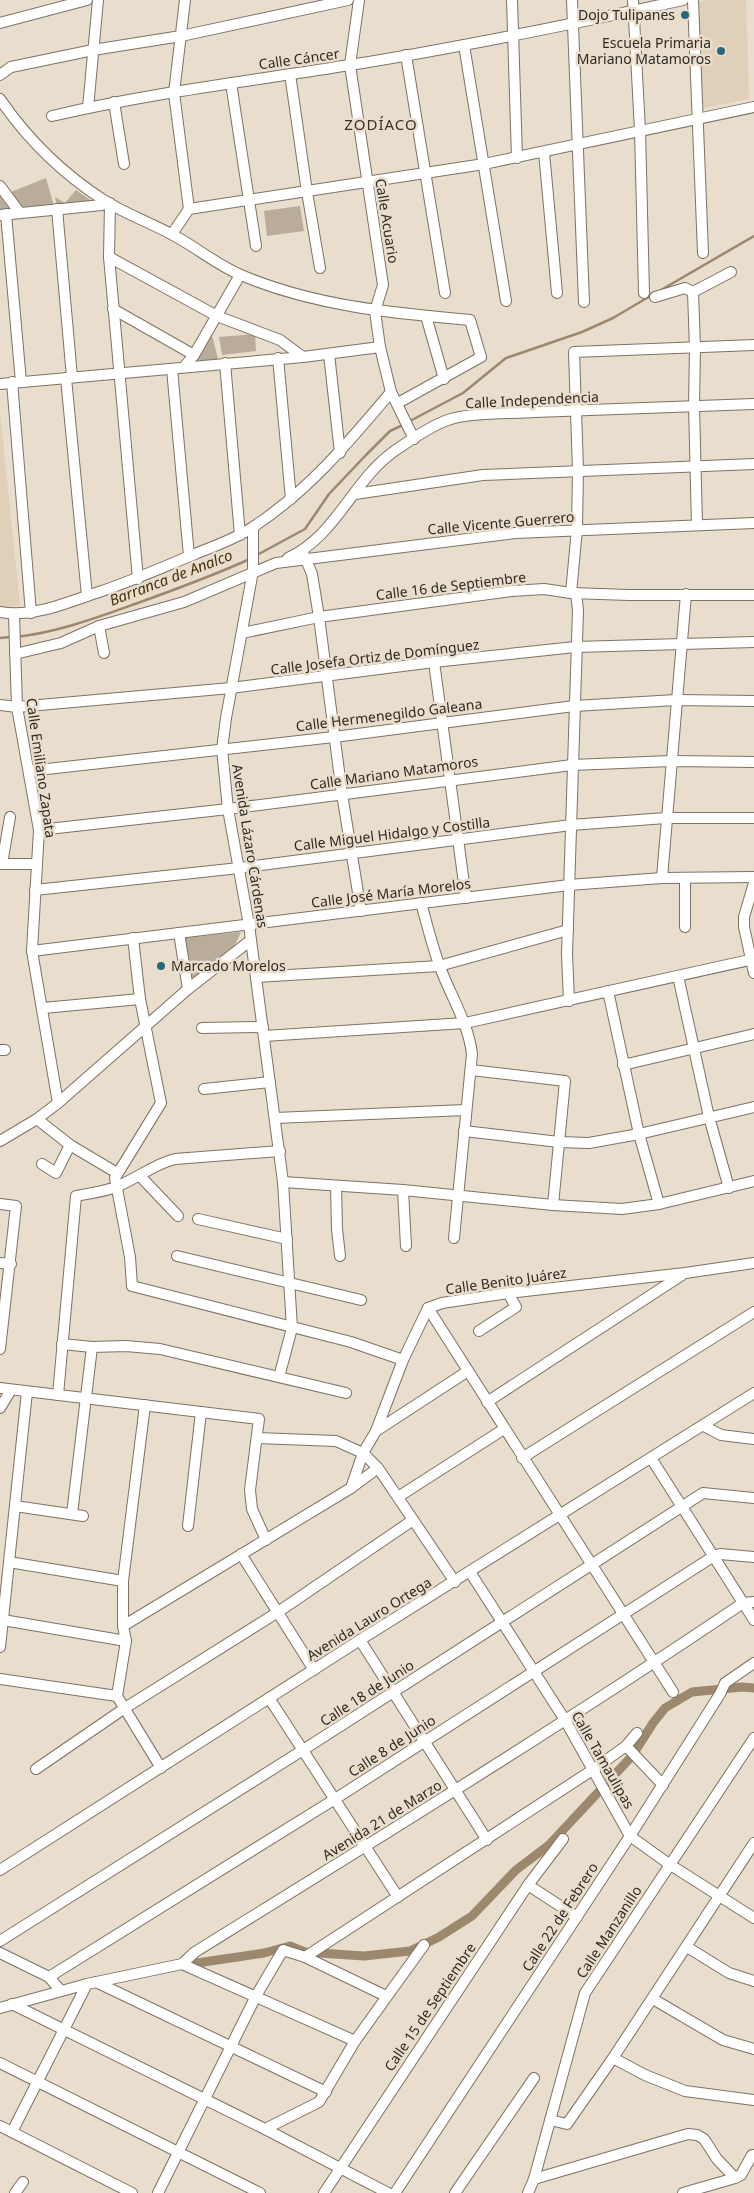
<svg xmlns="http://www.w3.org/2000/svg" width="754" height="2193" viewBox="0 0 754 2193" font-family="'Noto Sans',sans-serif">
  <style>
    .built { fill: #e0d0ba }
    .green { fill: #b9ac9a }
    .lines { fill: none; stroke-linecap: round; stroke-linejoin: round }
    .stream { stroke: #9c886d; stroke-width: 2.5 }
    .canal { stroke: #9c886d; stroke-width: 9 }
    .minor-casing { stroke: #7d7264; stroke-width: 12 }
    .minor { stroke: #fff; stroke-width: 10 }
    .poi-dot { fill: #25697b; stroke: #e9ddcd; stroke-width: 2 }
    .labels { text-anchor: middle; stroke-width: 5; stroke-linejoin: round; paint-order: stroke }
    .poi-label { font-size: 14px; fill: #302b25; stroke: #e9ddcd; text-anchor: end }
    .street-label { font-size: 14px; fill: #302b25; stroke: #e9ddcd }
    .neighbourhood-label { font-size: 15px; letter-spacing: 1px; fill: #3c3326; stroke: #e9ddcd }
    .water-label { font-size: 15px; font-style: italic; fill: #46300a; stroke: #e9ddcd }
  </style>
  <rect width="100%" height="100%" fill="#e9ddcd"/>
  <g class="built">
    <polygon points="706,0 746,0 749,99 698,109 694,3"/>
    <polygon points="0,412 20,605 5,608 0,607"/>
  </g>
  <g class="green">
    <polygon points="46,178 55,210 0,215 0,186 6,194"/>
    <polygon points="76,190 93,202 57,207 55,197 65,203"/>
    <polygon points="300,206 304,231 267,236 264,211"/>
    <polygon points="255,334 256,351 222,355 219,337"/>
    <polygon points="212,335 218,359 196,361"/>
    <polygon points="241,932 233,949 190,981 183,938"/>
  </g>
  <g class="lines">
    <g class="stream">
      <polyline points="661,290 754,236"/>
      <polyline points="408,422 463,393 506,358 582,332 613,318 652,295"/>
      <polyline points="257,555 305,529 329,494 366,455 390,431 403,425"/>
      <path d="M 16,637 C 58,632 96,618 135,604 C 174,590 212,576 250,559"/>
      <polyline points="0,638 11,637"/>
    </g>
    <polyline class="canal" points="197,1963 264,1953 290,1946 305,1952 364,1956 410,1951 439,1937 472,1916 516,1870 549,1845 632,1756 653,1723 665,1708 692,1692 742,1687 754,1688"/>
    <defs>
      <g id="minor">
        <polyline points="185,0 174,93 189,209"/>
        <polyline points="359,0 350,65 383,285 375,311 380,347 391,392 414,439"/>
        <polyline points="512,0 517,158"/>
        <polyline points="572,0 584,302"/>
        <polyline points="633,0 640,130 644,293"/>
        <polyline points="693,0 703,253"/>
        <polyline points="0,23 87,0"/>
        <polyline points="464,45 506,301"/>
        <polyline points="406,55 445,293"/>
        <polyline points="290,74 307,192 320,268"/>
        <polyline points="0,75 11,67 93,50 181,36 348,0"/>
        <polyline points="231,83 256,246"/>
        <path d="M 0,99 C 28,140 63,174 105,201 C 126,214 151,223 173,235 C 196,247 217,265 241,275 C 314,306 392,313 470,320 L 481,357 L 398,403"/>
        <polyline points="114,102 124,164"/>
        <polyline points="88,108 98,0"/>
        <path d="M 52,116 C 150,93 250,81 350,65 C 462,47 573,24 683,0"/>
        <polyline points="544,152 557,293"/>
        <polyline points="0,186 20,213"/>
        <polyline points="110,203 109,257 138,579"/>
        <polyline points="57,209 72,377"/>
        <polyline points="6,214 21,382"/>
        <polyline points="1,215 102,205 105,201"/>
        <polyline points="172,234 189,209 484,164 754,107"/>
        <polyline points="109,257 217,316 280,340 303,357"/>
        <polyline points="693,292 695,348 694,406 697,525"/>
        <polyline points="693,292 731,272"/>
        <polyline points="655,297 685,288 693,292"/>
        <polyline points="113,309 194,355"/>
        <polyline points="426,316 444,379"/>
        <polyline points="329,354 340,453"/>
        <polyline points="278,358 291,499"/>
        <polyline points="225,363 240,535"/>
        <polyline points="184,367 194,355 240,275"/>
        <polyline points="172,369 189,556"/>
        <polyline points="66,378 87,596"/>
        <polyline points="12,382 31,613"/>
        <polyline points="0,384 303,357 380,347"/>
        <polyline points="355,494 483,475 754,464"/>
        <polyline points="253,528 253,571 226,718 222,749 228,809 249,925 283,1182 292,1328 279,1377"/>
        <polyline points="304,555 312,574 319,617 342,794 361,911"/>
        <path d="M 288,558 C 336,536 352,482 393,452 C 409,441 427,428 445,421 C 467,412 510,414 535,412 C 608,409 681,407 754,404"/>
        <polyline points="571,593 577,529 578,470 574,352 754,345"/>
        <path d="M 0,612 C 33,618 68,602 99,592 C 132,581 163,567 195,554 C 214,546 236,539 253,527 C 308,491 349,442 391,392"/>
        <polyline points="14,615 17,707 39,830 32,951 58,1103"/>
        <polyline points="99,626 104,653"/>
        <polyline points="242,633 319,617 512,591 544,589 571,593 629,595 754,595"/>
        <polyline points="15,654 61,643 99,626 184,602 276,563 515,533 754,523"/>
        <polyline points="434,662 466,898"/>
        <polyline points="0,705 17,707 231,688 434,662 575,647 754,642"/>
        <polyline points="29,771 334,737 574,706 676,700 754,701"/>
        <polyline points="39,830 228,809 572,765 671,761 754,762"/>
        <polyline points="0,864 37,864"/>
        <polyline points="2,864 10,817"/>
        <polyline points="662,878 686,594"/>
        <polyline points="754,883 744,917 744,927 754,973"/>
        <polyline points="35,890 239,868 571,825 666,818 754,818"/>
        <path d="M 421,903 C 427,924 432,946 440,967 C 451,997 468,1022 472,1054 L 454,1238"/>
        <polyline points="685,927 685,878"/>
        <polyline points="179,933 188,989"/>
        <polyline points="133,938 140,999 161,1103 115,1178 130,1257 132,1286 351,1342 403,1360"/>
        <polyline points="32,951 569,885 662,878 754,877"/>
        <polyline points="678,976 709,1117 729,1188"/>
        <polyline points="256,977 439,966 568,930"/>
        <polyline points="608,991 639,1134 659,1204"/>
        <polyline points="569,1001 567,954 578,610 576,593"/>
        <polyline points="43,1008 140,999"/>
        <polyline points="202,1028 263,1027"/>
        <polyline points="264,1036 465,1023 754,959"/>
        <polyline points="0,1050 5,1050"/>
        <polyline points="623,1065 754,1034"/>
        <polyline points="471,1070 565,1081 553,1205"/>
        <polyline points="204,1089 270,1082"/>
        <polyline points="275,1118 466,1110"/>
        <polyline points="37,1119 70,1145 117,1173"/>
        <polyline points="464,1131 559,1142 589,1143 639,1134 754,1107"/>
        <polyline points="0,1141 37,1119 58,1103 188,989 251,940"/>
        <polyline points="42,1164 56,1173 70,1145"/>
        <polyline points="140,1176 178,1216"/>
        <polyline points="283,1182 403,1190 553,1205 622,1209 659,1204 754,1181"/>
        <polyline points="336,1186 337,1229 340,1256"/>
        <polyline points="403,1190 406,1246"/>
        <polyline points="0,1204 16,1206 0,1349"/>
        <polyline points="198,1219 287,1239"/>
        <polyline points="177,1256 361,1300"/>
        <polyline points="0,1263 11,1264"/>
        <polyline points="428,1308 673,1692"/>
        <polyline points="479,1331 516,1307 508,1293"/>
        <polyline points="62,1344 92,1347 126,1346 160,1349 346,1393"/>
        <polyline points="0,1388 259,1419 250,1490 252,1509 266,1540"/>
        <path d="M 58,1395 L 76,1196 C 89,1193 105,1192 118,1186 C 138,1178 154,1164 175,1159 L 280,1151"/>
        <polyline points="487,1402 682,1275"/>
        <polyline points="145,1405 123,1581 123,1626 126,1641 117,1696 161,1768"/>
        <polyline points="0,1408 11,1390"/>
        <polyline points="704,1426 721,1435 754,1439"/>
        <polyline points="376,1431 468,1371"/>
        <polyline points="257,1438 336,1441 363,1453 378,1468 455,1582"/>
        <polyline points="522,1458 754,1312"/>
        <polyline points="651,1458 754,1620"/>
        <polyline points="351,1488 363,1453 376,1431 403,1360 428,1308 442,1303 508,1293 685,1273 754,1263"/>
        <polyline points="398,1497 504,1429"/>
        <polyline points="15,1506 83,1516"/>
        <polyline points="72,1514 92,1347"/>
        <polyline points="188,1526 201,1412"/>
        <polyline points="241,1554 314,1670"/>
        <polyline points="9,1562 123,1581"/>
        <polyline points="470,1572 565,1720 630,1836 669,1864 754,1918"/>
        <polyline points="3,1620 126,1641"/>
        <polyline points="123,1626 351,1488 378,1468"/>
        <polyline points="360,1640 487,1840"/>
        <polyline points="0,1647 27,1392"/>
        <polyline points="0,1679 117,1696"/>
        <polyline points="269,1698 398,1897"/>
        <polyline points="626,1746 663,1785"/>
        <polyline points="36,1769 125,1708 278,1612 413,1520"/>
        <polyline points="0,1870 360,1640 754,1393"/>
        <polyline points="528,1885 577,1917"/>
        <polyline points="0,1941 303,1750 703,1493 754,1498"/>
        <polyline points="687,1947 729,1973 754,1981"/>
        <polyline points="0,1953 49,1977 60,1990"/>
        <polyline points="305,1957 594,1769 626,1746 637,1733"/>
        <polyline points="182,1964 355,2041"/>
        <polyline points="49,1977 335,1799 714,1556 720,1554 754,1557"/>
        <polyline points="96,1982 326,2092"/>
        <polyline points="653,1999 723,2040 754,2049"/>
        <polyline points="12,2004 265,2129 388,2193"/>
        <path d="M 0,2008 L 87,1984 L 182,1964 L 195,1952 C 379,1838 564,1724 743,1603 L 754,1602"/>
        <polyline points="613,2058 645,2075 685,2091 754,2100"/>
        <polyline points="0,2063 260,2193"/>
        <polyline points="550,2120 567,2124 613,2058 754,1843"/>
        <polyline points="0,2126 132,2193"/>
        <polyline points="265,2129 319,2102 355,2041 424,1945"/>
        <polyline points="12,2132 87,1984"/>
        <polyline points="534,2179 688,2134 697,2135 704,2139 717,2159 735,2178"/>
        <polyline points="15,2193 23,2182"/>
        <polyline points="158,2193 256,1996 283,1950 305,1957 386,1996"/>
        <polyline points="324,2193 528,1885 563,1839"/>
        <polyline points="395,2193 630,1836 720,1694 725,1683 754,1663"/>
        <polyline points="455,2193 534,2078"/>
        <polyline points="528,2193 534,2179 585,1993 754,1738"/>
        <polyline points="683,2193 735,2178 741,2175 752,2155 754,2155"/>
      </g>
    </defs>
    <use href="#minor" class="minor-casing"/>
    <use href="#minor" class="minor"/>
  </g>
  <g class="poi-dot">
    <circle cx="685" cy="15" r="5"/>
    <circle cx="721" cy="51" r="5"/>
    <circle cx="161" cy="966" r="5"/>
  </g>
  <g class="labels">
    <g class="poi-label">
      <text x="675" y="20">Dojo Tulipanes</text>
      <text x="711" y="48">Escuela Primaria<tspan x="711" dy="16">Mariano Matamoros</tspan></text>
      <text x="171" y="971" text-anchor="start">Marcado Morelos</text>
    </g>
    <g class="street-label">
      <text transform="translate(299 59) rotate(-8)" y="5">Calle Cáncer</text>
      <text transform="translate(387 221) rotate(81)" y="5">Calle Acuario</text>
      <text transform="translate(532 400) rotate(-3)" y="5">Calle Independencia</text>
      <text transform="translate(501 523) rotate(-5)" y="5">Calle Vicente Guerrero</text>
      <text transform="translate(451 586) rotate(-7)" y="5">Calle 16 de Septiembre</text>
      <text transform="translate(375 657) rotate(-7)" y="5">Calle Josefa Ortiz de Domínguez</text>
      <text transform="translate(389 715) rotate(-7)" y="5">Calle Hermenegildo Galeana</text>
      <text transform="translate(41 768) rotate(82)" y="5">Calle Emiliano Zapata</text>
      <text transform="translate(394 773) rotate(-8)" y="5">Calle Mariano Matamoros</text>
      <text transform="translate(392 834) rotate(-7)" y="5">Calle Miguel Hidalgo y Costilla</text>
      <text transform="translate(250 846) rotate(81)" y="5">Avenida Lázaro Cárdenas</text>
      <text transform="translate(391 893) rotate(-7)" y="5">Calle José María Morelos</text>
      <text transform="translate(506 1281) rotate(-8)" y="5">Calle Benito Juárez</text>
      <text transform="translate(369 1619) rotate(-32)" y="5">Avenida Lauro Ortega</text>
      <text transform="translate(367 1693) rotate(-33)" y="5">Calle 18 de Junio</text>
      <text transform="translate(392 1746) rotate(-33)" y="5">Calle 8 de Junio</text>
      <text transform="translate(603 1760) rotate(60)" y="5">Calle Tamaulipas</text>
      <text transform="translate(382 1820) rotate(-32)" y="5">Avenida 21 de Marzo</text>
      <text transform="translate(560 1917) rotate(-57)" y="5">Calle 22 de Febrero</text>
      <text transform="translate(609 1932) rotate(-57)" y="5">Calle Manzanillo</text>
      <text transform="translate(430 2007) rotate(-56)" y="5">Calle 15 de Septiembre</text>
    </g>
    <g class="neighbourhood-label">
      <text x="381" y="130">ZODÍACO</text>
    </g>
    <g class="water-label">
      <text transform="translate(171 578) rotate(-21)" y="5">Barranca de Analco</text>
    </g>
  </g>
</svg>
